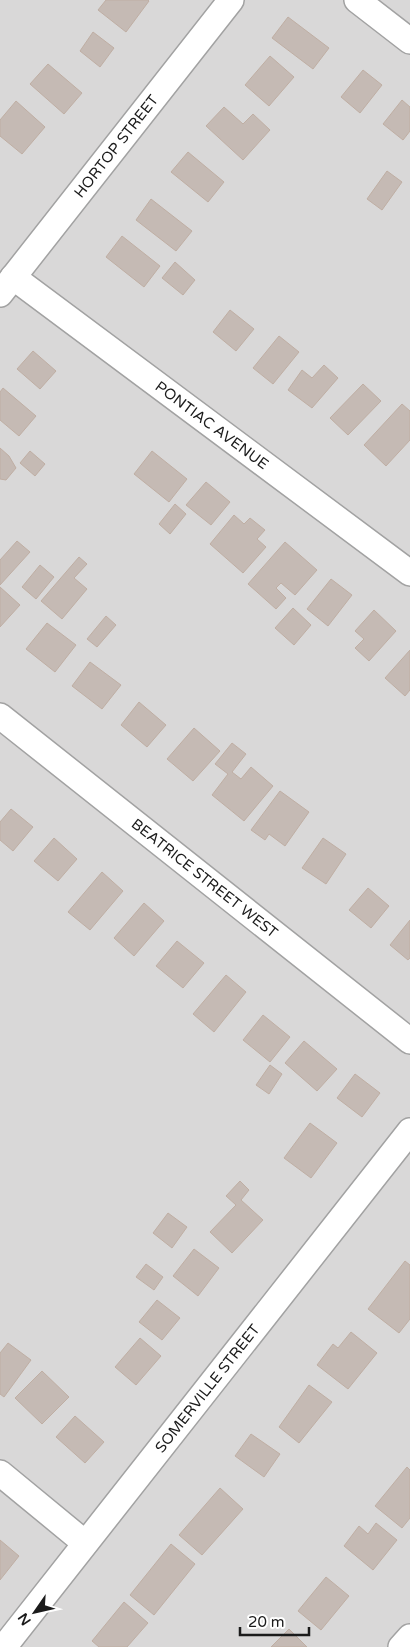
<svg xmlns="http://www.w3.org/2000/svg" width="410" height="1647" viewBox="0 0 410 1647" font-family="'Varela Round',sans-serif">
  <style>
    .residential { fill: #d9d8d8 }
    .building { fill: #c5bab4; stroke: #bfaea3 }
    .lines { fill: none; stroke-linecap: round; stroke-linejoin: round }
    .minor-casing { stroke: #a2a2a2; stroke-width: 28 }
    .minor { stroke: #fff; stroke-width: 25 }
    .labels { text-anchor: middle; stroke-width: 4.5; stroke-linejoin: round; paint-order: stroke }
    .street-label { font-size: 15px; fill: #1b1b1b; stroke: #fff }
  </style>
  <rect width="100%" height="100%" fill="#ede8e1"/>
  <rect class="residential" x="0" y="0" width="410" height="1647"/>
  <g class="building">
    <polygon points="106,0 148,0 149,1 126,32 98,10"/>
    <polygon points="288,17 329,48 313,69 272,38"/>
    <polygon points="93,32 114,48 100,67 80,51"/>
    <polygon points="270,56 294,77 269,106 245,85"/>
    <polygon points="48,64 82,93 64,114 30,84"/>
    <polygon points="363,70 382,85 360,113 341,97"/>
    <polygon points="402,100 410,107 410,131 403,140 383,124"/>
    <polygon points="16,101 45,127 22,154 0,136 0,120"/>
    <polygon points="224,107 243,124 253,114 270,130 243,160 206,126"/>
    <polygon points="188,152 224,182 208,202 171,172"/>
    <polygon points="387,171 402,182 382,210 367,199"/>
    <polygon points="151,199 192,231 176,251 136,220"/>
    <polygon points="122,236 160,266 144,287 106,257"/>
    <polygon points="175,262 195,280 183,295 162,278"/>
    <polygon points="230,310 254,329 236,351 213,332"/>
    <polygon points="279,336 299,352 273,384 253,368"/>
    <polygon points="33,351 56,371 40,389 17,369"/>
    <polygon points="324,365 338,378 312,408 288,390 302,370 312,378"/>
    <polygon points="363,384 381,401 348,435 330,418"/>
    <polygon points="3,388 36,416 19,436 0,420 0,392"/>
    <polygon points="402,404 410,411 410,440 386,466 364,445"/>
    <polygon points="0,448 9,456 16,468 6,480 0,479"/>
    <polygon points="30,451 45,464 35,476 20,463"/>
    <polygon points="152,451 187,479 169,502 134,474"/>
    <polygon points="206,482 230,502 211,525 186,505"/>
    <polygon points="175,504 186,514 170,534 159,524"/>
    <polygon points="234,515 244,524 250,518 265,530 257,539 266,547 243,573 210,544"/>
    <polygon points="17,541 30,552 0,585 0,560"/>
    <polygon points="285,542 317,570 295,595 281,583 276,588 286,598 276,609 248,584"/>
    <polygon points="79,557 87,564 74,578 87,589 62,619 41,601"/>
    <polygon points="40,565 54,577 36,599 22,587"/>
    <polygon points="331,579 352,595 328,626 307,609"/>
    <polygon points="0,587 20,605 0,627"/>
    <polygon points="293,608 311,625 294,645 275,628"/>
    <polygon points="374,610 396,631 369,661 355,648 364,639 355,631"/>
    <polygon points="106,616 116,625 97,647 87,639"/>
    <polygon points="47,623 76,645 55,672 26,649"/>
    <polygon points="410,650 410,690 405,696 385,678"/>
    <polygon points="90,662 121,685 102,709 72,686"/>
    <polygon points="139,702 166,725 147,747 121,725"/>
    <polygon points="194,728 220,751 193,781 167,759"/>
    <polygon points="232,743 246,754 232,772 241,779 251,767 273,786 244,821 212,795 228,774 215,764"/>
    <polygon points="280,791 309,812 285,846 269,834 265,840 251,830"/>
    <polygon points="11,809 33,827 13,851 0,840 0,822"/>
    <polygon points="54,838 77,859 58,881 34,861"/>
    <polygon points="323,838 346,854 326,884 302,868"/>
    <polygon points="102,872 123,891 90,930 68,912"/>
    <polygon points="368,888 389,906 371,928 349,910"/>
    <polygon points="144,903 164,921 134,956 114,938"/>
    <polygon points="410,920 410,958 408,960 390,945"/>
    <polygon points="177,941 204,963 183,988 156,966"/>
    <polygon points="226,975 246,992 214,1032 193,1014"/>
    <polygon points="263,1015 290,1037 270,1062 243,1040"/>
    <polygon points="304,1041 337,1069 317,1091 285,1063"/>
    <polygon points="270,1065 282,1074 269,1094 256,1085"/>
    <polygon points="355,1074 380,1093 362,1117 337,1098"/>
    <polygon points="310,1123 337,1143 311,1178 284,1158"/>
    <polygon points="240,1181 249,1190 241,1200 263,1220 232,1253 210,1232 236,1205 226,1196"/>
    <polygon points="168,1213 187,1227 172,1248 153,1233"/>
    <polygon points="194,1249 219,1268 198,1296 173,1276"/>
    <polygon points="405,1261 410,1265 410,1319 399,1333 368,1309"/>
    <polygon points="146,1264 163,1277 154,1290 136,1277"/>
    <polygon points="157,1300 180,1318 162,1340 139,1322"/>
    <polygon points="351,1332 377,1353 348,1389 317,1365 333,1344 338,1348"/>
    <polygon points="140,1338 161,1356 136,1385 115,1367"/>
    <polygon points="8,1343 31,1360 4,1397 0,1394 0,1353"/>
    <polygon points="42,1371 69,1397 42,1424 15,1398"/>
    <polygon points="309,1385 332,1402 299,1443 279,1427"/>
    <polygon points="75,1416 104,1442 85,1463 56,1437"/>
    <polygon points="251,1434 280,1454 264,1477 235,1456"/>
    <polygon points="407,1467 410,1470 410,1518 402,1528 375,1506"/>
    <polygon points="220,1488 243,1509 202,1555 179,1535"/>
    <polygon points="376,1523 397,1540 373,1570 344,1546 359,1526 368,1534"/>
    <polygon points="0,1540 19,1556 0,1580"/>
    <polygon points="171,1544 195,1564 154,1615 130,1595"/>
    <polygon points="326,1577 349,1596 321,1630 298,1611"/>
    <polygon points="124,1602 148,1623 127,1647 99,1647 92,1641"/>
    <polygon points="289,1629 307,1647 271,1647"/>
  </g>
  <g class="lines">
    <defs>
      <g id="minor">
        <polyline points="357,0 410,41"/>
        <path id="s1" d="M 13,277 L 410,573"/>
        <path id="s2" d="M 0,294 L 231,0"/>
        <path id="s3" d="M 0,716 L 410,1041"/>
        <polyline points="0,1473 85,1543"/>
        <path id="s4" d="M 4,1647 L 410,1131"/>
        <polyline points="401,1647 410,1637"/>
      </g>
    </defs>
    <use href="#minor" class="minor-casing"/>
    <use href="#minor" class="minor"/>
  </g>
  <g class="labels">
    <g class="street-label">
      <text dy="5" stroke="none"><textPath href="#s2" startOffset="188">HORTOP STREET</textPath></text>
      <text dy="5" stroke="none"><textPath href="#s1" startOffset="248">PONTIAC AVENUE</textPath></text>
      <text dy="5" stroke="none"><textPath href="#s3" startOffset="261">BEATRICE STREET WEST</textPath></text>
      <text dy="5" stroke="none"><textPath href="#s4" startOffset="329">SOMERVILLE STREET</textPath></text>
    </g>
  </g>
  <g transform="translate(35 1612) rotate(236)" stroke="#ffffff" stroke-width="4" paint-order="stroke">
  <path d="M0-4L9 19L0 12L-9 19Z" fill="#1b1b1b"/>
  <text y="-8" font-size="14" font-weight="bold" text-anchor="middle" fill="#1b1b1b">N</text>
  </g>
  <path d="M240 1627v8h69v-8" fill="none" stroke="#1b1b1b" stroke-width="2.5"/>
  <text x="248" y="1627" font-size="15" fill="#1b1b1b" stroke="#ffffff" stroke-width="4" paint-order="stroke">20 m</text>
</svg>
